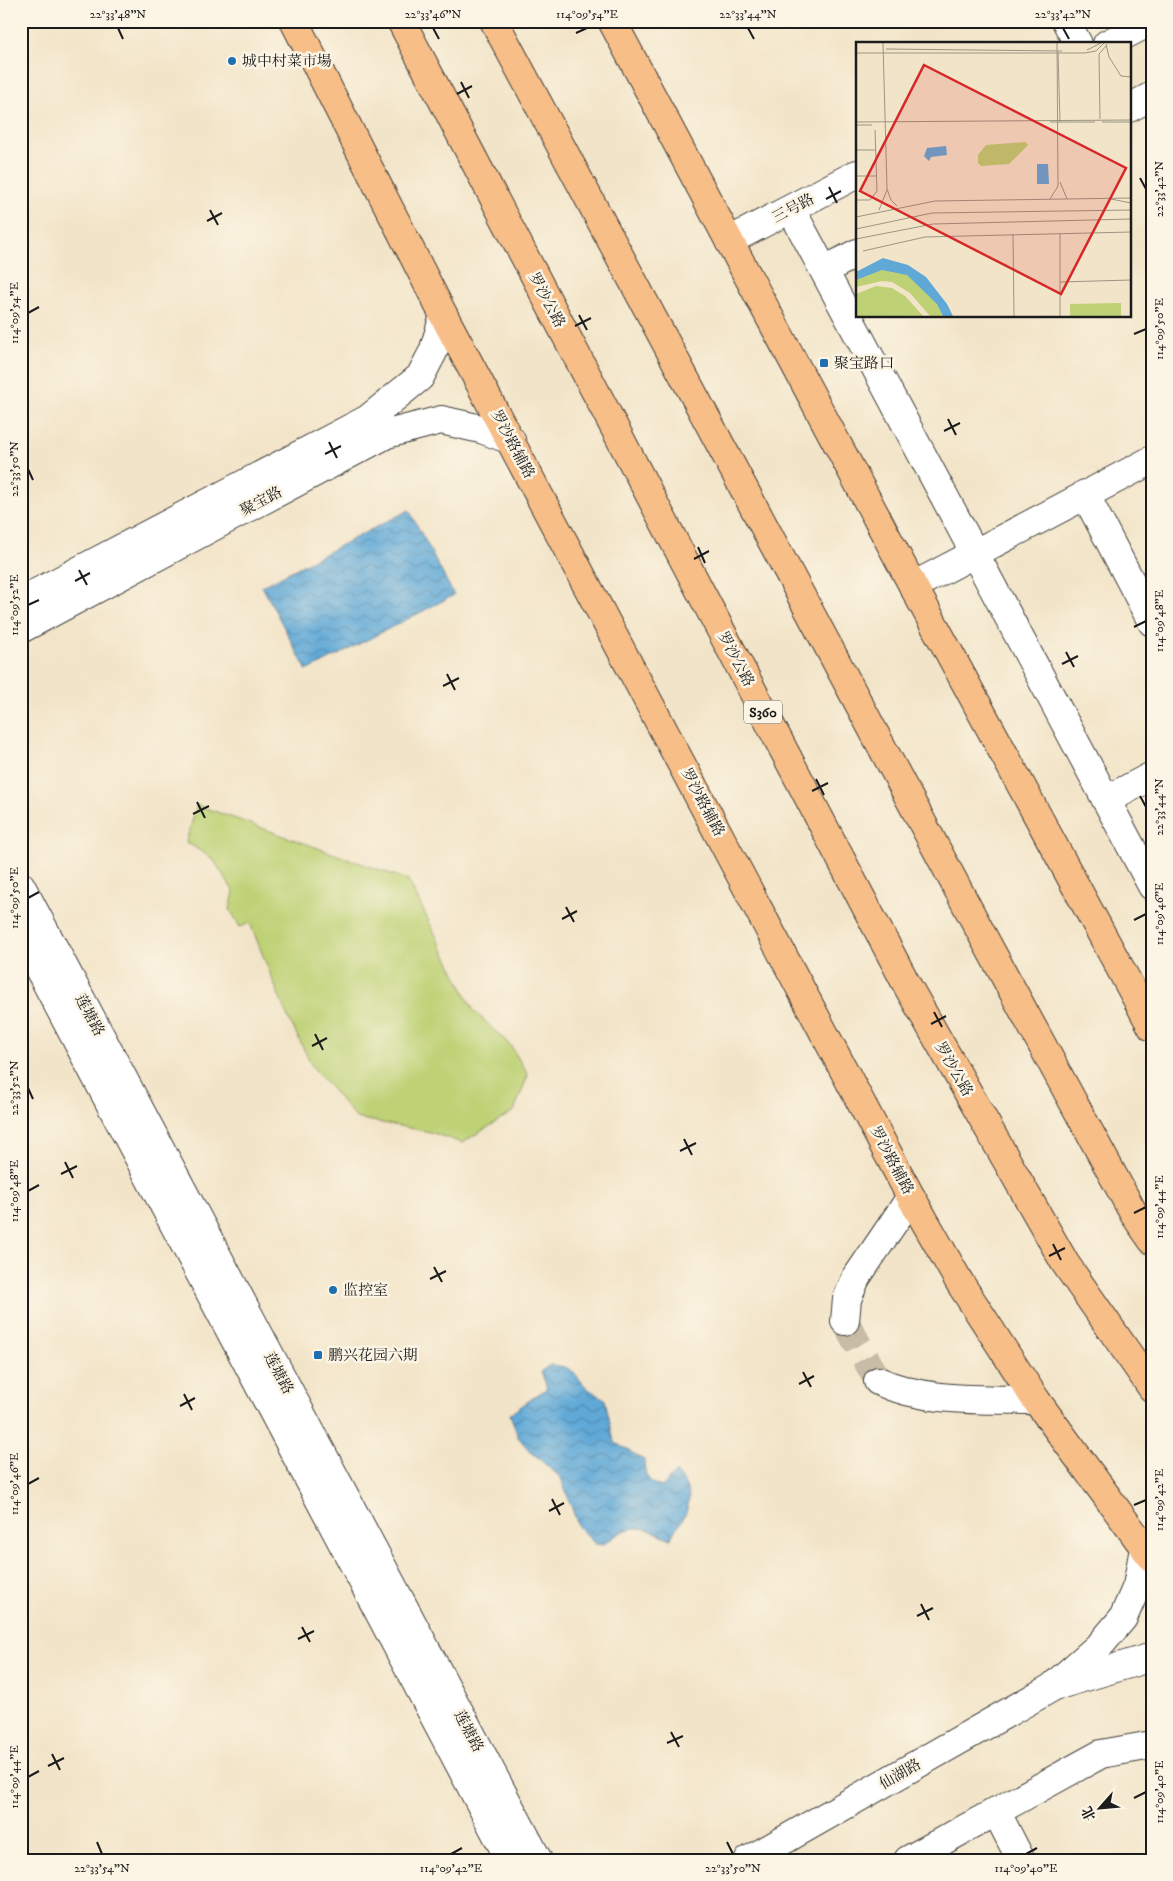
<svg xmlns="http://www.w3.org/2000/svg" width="1173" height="1881" viewBox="0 0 1173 1881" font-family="'IM FELL DW Pica','Noto Serif SC',serif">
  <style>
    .green { fill: #bed175; stroke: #6d7648 }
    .water { fill: url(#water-waves); stroke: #3e627a }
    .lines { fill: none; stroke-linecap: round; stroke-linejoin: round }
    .minor-tunnel { stroke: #c7bca6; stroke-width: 28; stroke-dasharray: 28 14; stroke-linecap: butt }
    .minor-casing { stroke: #3c3a36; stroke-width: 30 }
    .major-casing { stroke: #3c3a36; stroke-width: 30 }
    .highway-casing { stroke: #3c3a36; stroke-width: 30 }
    .minor { stroke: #fff; stroke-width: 28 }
    .major { stroke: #f7be88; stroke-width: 28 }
    .highway { stroke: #f7be88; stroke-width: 28 }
    .ticks { fill: none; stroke: #1c1c1c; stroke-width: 2 }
    .poi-dot { fill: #1f6fb2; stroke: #fcf5e5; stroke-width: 2 }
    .labels { text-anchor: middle; stroke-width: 5; stroke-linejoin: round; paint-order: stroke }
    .shield { fill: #fcf5e5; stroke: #5f5d58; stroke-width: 1 }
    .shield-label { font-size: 14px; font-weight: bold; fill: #1c1c1c }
    .poi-label { font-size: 15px; fill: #1c1c1c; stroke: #fcf5e5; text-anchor: start }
    .street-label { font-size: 15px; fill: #1c1c1c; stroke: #fcf5e5 }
    .inset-road { fill: none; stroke: #9c9483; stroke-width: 1 }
    .view { fill: #d62828; fill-opacity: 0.15; stroke: #d62828; stroke-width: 2.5 }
    .inset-edge { fill: none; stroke: #1c1c1c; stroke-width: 2.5 }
    .neatline { fill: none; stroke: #1c1c1c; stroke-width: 2 }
    .ticks-label { font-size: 12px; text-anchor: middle; fill: #1c1c1c }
  </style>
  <defs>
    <pattern id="water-waves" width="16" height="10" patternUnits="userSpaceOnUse" patternTransform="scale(1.25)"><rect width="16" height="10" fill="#60a9d7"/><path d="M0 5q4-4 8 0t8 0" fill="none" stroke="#4e89ae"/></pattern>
  </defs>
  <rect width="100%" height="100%" fill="#fcf5e5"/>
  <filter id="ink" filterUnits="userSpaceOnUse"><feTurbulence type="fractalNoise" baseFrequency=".02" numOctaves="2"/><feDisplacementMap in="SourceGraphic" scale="10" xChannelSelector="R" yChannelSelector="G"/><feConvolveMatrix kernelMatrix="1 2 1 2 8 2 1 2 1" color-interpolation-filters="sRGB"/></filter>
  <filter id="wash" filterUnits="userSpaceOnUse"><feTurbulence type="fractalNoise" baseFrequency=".0096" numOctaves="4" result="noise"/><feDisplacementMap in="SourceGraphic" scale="20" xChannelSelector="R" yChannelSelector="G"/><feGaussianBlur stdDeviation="1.12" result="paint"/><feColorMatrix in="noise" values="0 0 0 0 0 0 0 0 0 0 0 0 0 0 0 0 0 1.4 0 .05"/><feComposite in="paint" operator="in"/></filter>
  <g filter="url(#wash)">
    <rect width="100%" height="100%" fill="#f2e4c8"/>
    <polygon class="green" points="197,805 408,880 474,1011 511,1046 528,1075 514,1111 462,1143 430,1132 356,1118 312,1066 285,1011 250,923 240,927 230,909 234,892 213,859 186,842"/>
    <g class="water">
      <polygon points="409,510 454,595 307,671 262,586"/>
      <path d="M 550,1365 C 571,1366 573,1371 585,1386 C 590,1391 599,1395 605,1399 L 614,1442 L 644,1460 C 645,1475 647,1483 662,1487 L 676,1472 C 690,1488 693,1499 683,1519 C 679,1526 673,1531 671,1539 C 639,1525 632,1522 603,1545 L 595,1544 L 579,1528 L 561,1478 L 529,1450 L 518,1437 L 510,1414 L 547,1388 L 541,1371 Z"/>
    </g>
  </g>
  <g filter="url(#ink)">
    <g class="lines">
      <polyline class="minor-tunnel" points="845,1321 878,1381"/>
      <defs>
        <g id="minor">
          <polyline points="1066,21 1078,44"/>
          <polyline points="1107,44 1152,21"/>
          <polyline points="1129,108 1152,96"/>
          <polyline points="791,209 1152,886"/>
          <polyline points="729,241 857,174"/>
          <polyline points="825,270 857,253"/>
          <polyline points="1085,494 1152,622"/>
          <polyline points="913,586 1152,460"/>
          <polyline points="21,601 368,419 420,377 433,352 444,316"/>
          <polyline points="21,629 387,434 441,420 481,429 511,440"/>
          <polyline points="1106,800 1152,776"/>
          <polyline points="21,886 538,1860"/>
          <polyline points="21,935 510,1860"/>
          <polyline points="845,1321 847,1299 856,1278 911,1197"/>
          <path d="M 878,1381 C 926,1403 984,1399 1036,1400"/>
          <polyline points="1059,1685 1152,1657"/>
          <polyline points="996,1811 1021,1860"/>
          <polyline points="749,1860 1051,1688 1101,1644 1123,1618 1137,1586 1144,1548"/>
          <polyline points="908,1860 1101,1754 1152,1745"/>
        </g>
        <g id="major">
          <polyline points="294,21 444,316 911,1197 960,1283 1036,1400 1152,1558"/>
          <polyline points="612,21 913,586 1152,1027"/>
        </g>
        <g id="highway">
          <polyline points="401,21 908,987 1065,1263 1152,1388"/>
          <polyline points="494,21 985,940 1134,1214 1152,1240"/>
        </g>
      </defs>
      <use href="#minor" class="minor-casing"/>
      <use href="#major" class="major-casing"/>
      <use href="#highway" class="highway-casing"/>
      <use href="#minor" class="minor"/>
      <use href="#major" class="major"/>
      <use href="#highway" class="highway"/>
    </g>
  </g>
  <path class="ticks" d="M 118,28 L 123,39M 433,28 L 439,39M 748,28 L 754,39M 1063,28 L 1069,39M 576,33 L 587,28M 461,82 L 469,98M 457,94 L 472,86M 1140,178 L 1146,189M 829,187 L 837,203M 826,199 L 841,191M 210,210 L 218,225M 207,221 L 222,213M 28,313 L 39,307M 579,315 L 587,330M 575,326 L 591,318M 1134,334 L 1146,329M 948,419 L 956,435M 944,431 L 960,423M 329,442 L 337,458M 325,454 L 341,446M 28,469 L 33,480M 698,547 L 705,563M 694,559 L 709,551M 79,570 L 87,585M 75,581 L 90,573M 28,605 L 39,600M 1134,627 L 1146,621M 1066,652 L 1074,667M 1062,664 L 1078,656M 447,674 L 455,690M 443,686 L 459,678M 816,779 L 824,795M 812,791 L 828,783M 1140,796 L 1146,807M 197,802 L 205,818M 193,814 L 209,806M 28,898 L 39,892M 566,907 L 574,922M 562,919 L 577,911M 1134,920 L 1146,914M 934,1012 L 942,1027M 931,1024 L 946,1016M 315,1034 L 323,1050M 312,1046 L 327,1038M 28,1088 L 33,1099M 684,1139 L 692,1155M 680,1151 L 696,1143M 65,1162 L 73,1178M 61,1174 L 77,1166M 28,1191 L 39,1185M 1134,1213 L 1146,1207M 1053,1244 L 1061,1260M 1049,1256 L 1065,1248M 434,1267 L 442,1282M 430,1279 L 446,1271M 803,1372 L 811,1387M 799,1384 L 814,1376M 184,1394 L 192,1410M 180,1406 L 195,1398M 28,1484 L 39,1478M 552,1499 L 560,1515M 1134,1505 L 1146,1500M 549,1511 L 564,1503M 921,1604 L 929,1620M 917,1616 L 933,1608M 302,1627 L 310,1642M 298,1639 L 314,1631M 671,1732 L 679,1747M 667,1743 L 683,1736M 52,1754 L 60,1770M 48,1766 L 64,1758M 28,1777 L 39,1771M 1134,1798 L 1146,1792M 97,1842 L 102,1854M 727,1842 L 733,1854M 451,1854 L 462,1848M 1026,1854 L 1037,1848"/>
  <g class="poi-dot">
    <circle cx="232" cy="61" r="5"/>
    <rect x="819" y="358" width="10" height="10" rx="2.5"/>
    <circle cx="333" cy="1290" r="5"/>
    <rect x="313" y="1350" width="10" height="10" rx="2.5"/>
  </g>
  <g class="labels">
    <rect class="shield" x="744" y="700.5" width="38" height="23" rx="4"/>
    <g class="shield-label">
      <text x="763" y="717">S360</text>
    </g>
    <g class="poi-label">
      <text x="242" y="66">城中村菜市場</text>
      <text x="834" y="368">聚宝路口</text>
      <text x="343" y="1295">监控室</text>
      <text x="328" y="1360">鹏兴花园六期</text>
    </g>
    <g class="street-label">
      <text transform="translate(793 208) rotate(-28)" y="5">三号路</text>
      <text transform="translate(547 300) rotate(62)" y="5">罗沙公路</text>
      <text transform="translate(513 444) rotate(62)" y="5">罗沙路辅路</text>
      <text transform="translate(261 501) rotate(-28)" y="5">聚宝路</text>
      <text transform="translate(736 659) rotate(62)" y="5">罗沙公路</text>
      <text transform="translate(703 802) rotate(62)" y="5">罗沙路辅路</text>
      <text transform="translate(90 1015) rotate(62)" y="5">莲塘路</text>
      <text transform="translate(954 1069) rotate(60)" y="5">罗沙公路</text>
      <text transform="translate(892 1160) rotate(62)" y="5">罗沙路辅路</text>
      <text transform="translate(279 1373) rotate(62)" y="5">莲塘路</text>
      <text transform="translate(469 1731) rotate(62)" y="5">莲塘路</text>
      <text transform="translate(900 1774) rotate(-30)" y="5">仙湖路</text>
    </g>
  </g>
  <g transform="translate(856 42)">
    <rect width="275" height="275" fill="#f2e4c8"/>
    <path d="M 33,221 L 54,229 L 92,274 L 74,274 L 54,251 L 36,240 L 26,239 L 0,245 L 0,234 ZM 20,244 L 36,246 L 49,254 L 67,274 L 0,274 L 0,252 Z" fill="#bed175"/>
    <path d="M 169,100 L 172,103 L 153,122 L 125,124 L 122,121 L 122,113 L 130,103 ZM 265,261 L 265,274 L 214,274 L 214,262 Z" fill="#bed175"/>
    <path d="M 90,104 L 91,113 L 75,115 L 73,119 L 68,114 L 71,106 ZM 181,122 L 192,122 L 193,142 L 181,142 ZM 27,216 L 52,223 L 70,235 L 91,262 L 97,274 L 87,274 L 81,262 L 51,233 L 26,228 L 0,238 L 0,230 Z" fill="#60a9d7"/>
    <path class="inset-road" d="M 27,1 L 31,147 L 35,158 L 41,164M 250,2 L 253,15 L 265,34 L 275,35M 30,7 L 206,9M 231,8 L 245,1M 202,10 L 204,80M 0,11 L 229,11 L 240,9 L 248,1M 244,77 L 243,12 L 250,4M 0,80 L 275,78M 194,80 L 239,80M 246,80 L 274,80M 0,83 L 16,83M 0,108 L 20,108M 0,134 L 21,134M 204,140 L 211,157M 194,157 L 202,144 L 201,1M 255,157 L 275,161M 0,158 L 14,158 L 21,149 L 19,88M 23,168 L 31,148M 0,175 L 79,159 L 275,156M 0,187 L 76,171 L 275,168M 204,191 L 204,274M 157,192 L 158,274M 0,197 L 77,182 L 275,177M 7,209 L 69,195 L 275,190M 204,240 L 275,238"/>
    <path class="view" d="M 68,23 L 270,126 L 205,252 L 4,149 Z"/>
    <rect width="275" height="275" class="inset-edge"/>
  </g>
  <rect width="1173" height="1881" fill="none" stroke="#fcf5e5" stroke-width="55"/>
  <g transform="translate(1100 1808) rotate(243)" stroke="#fcf5e5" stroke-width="4" paint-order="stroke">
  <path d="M0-4L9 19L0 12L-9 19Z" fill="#1c1c1c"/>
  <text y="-8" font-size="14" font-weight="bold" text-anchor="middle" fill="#1c1c1c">北</text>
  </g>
  <rect x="28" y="28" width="1118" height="1826" class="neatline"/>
  <g class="ticks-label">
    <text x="118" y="18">22°33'48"N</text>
    <text x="433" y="18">22°33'46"N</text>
    <text x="587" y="18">114°09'54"E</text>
    <text x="748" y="18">22°33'44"N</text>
    <text x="1063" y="18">22°33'42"N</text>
    <text transform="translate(1159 189) rotate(-90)" y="4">22°33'42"N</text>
    <text transform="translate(14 313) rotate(-90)" y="4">114°09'54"E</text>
    <text transform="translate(1159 329) rotate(-90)" y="4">114°09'50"E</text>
    <text transform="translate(14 469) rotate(-90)" y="4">22°33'50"N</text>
    <text transform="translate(14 605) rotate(-90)" y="4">114°09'52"E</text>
    <text transform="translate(1159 621) rotate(-90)" y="4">114°09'48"E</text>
    <text transform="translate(1159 807) rotate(-90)" y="4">22°33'44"N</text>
    <text transform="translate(14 898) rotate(-90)" y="4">114°09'50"E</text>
    <text transform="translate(1159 914) rotate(-90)" y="4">114°09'46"E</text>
    <text transform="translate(14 1088) rotate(-90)" y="4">22°33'52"N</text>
    <text transform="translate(14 1191) rotate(-90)" y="4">114°09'48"E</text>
    <text transform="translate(1159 1207) rotate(-90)" y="4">114°09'44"E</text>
    <text transform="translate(14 1484) rotate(-90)" y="4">114°09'46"E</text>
    <text transform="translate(1159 1500) rotate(-90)" y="4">114°09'42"E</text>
    <text transform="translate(14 1777) rotate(-90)" y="4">114°09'44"E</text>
    <text transform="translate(1159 1792) rotate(-90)" y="4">114°09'40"E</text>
    <text x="102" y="1872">22°33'54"N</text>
    <text x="451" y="1872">114°09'42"E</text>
    <text x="733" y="1872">22°33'50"N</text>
    <text x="1026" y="1872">114°09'40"E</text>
  </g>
</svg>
